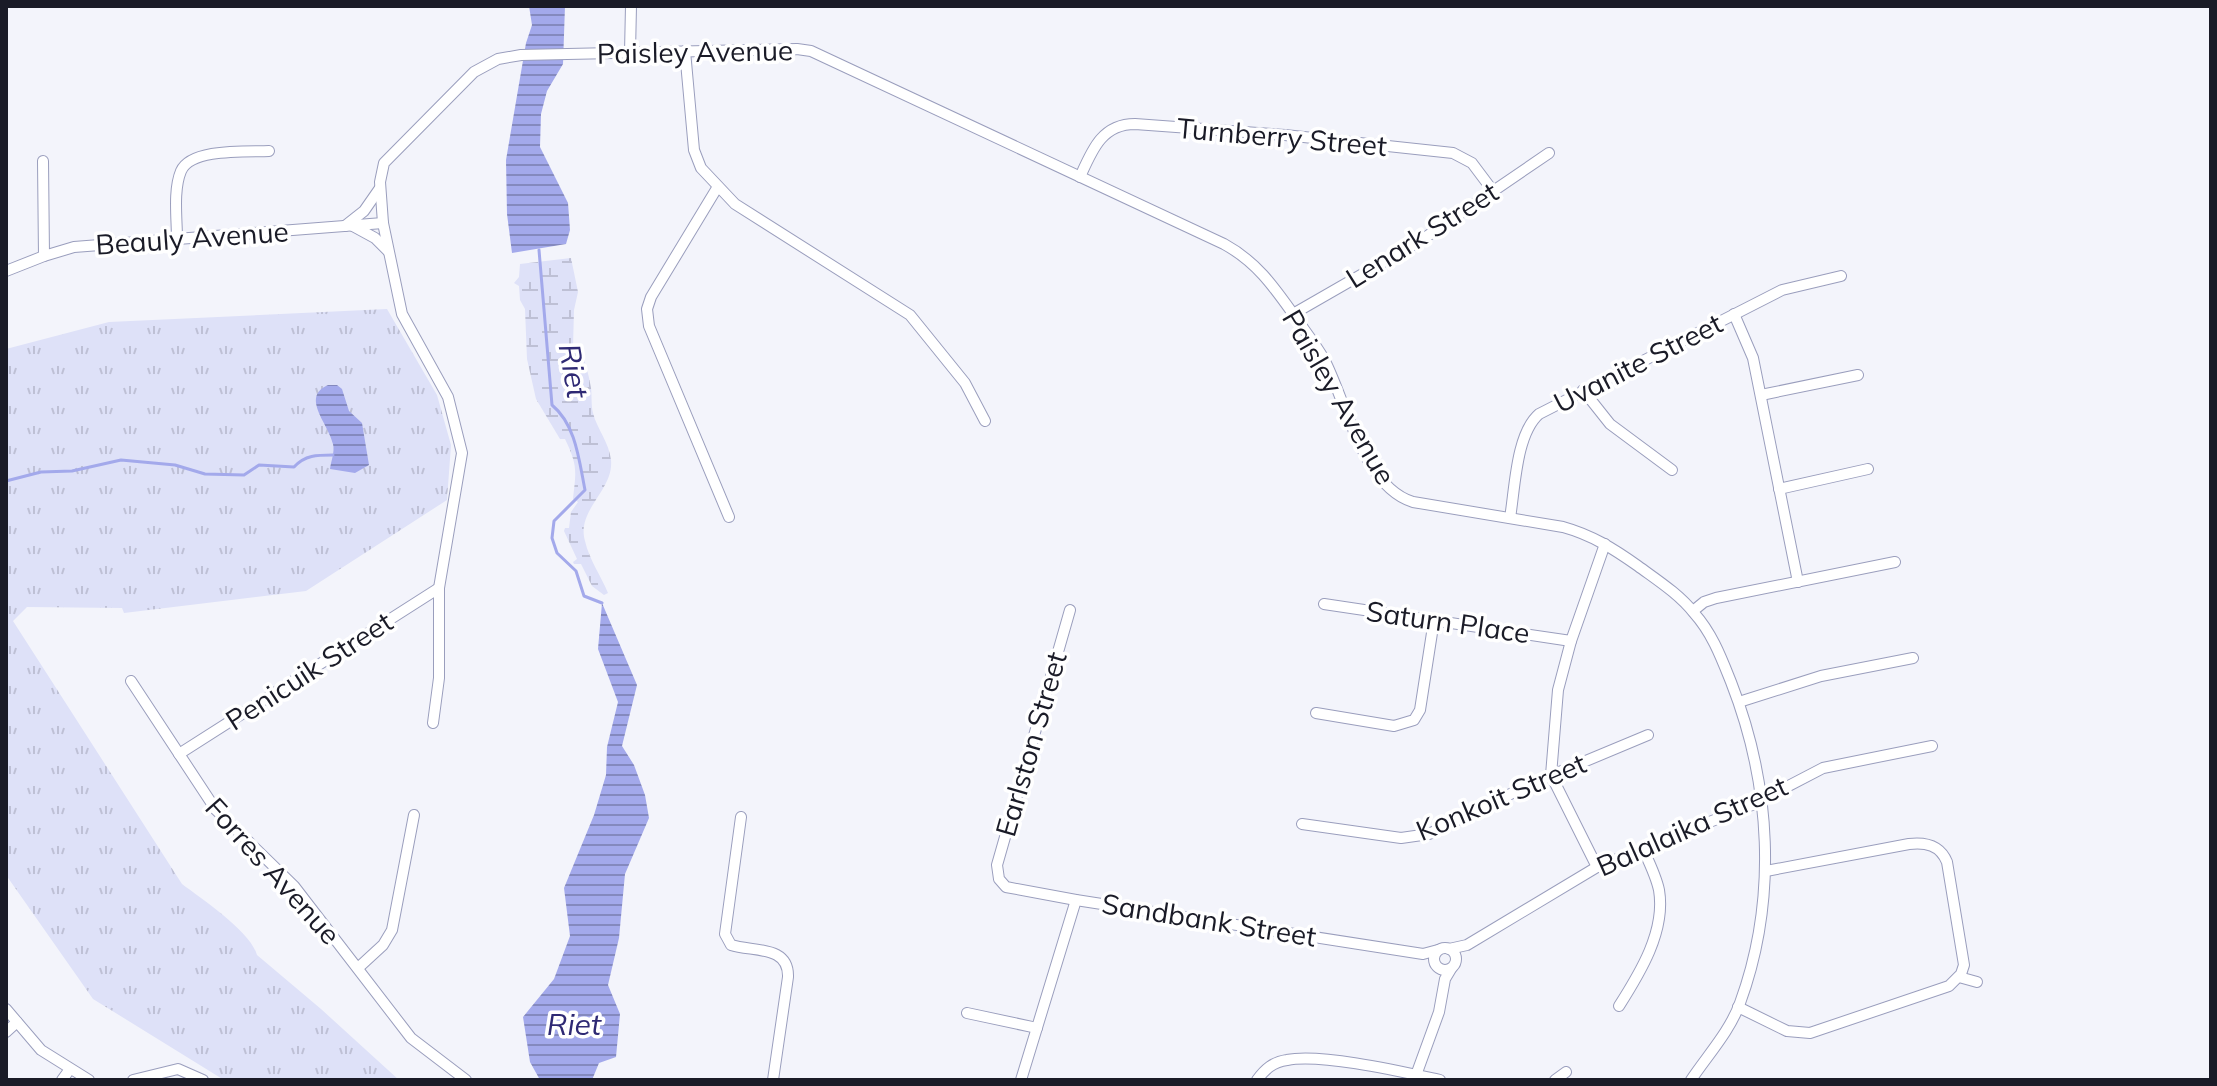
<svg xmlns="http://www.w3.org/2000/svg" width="2217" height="1086" viewBox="0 0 2217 1086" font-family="Mulish,sans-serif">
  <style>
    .grass { fill: url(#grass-tufts) }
    .wetland { fill: url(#wetland-marsh) }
    .water { fill: url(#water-rules) }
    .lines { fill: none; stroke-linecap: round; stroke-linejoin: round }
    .stream { stroke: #a3a9eb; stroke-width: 3 }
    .minor-casing { stroke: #9a9ebd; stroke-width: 12 }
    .minor { stroke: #fff; stroke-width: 10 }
    .labels { text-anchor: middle; stroke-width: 7; stroke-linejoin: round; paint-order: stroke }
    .street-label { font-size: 28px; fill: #1a1b27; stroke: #fff }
    .water-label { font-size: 30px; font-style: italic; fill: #2e2974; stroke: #fff }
  </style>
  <defs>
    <pattern id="grass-tufts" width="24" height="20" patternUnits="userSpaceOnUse" patternTransform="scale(2)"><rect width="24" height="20" fill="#dee1f8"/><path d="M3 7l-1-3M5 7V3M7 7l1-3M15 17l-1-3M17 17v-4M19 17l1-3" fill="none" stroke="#bec0d5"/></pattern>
    <pattern id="wetland-marsh" width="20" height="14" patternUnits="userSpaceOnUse" patternTransform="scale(2)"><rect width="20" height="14" fill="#dee1f8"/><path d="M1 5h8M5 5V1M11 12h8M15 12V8" fill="none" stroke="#bec0d5"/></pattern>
    <pattern id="water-rules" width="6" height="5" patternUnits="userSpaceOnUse" patternTransform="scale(2)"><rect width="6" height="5" fill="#a3a9eb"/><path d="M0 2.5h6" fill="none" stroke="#8489be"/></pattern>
  </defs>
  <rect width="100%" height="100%" fill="#f3f4fb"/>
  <path class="grass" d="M 387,309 L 437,395 L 451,445 L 447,500 L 306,591 L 124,613 L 122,608 L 27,607 L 13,621 L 182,884 C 202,899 251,932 257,955 L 321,1009 L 399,1080 L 224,1080 L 93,999 L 6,875 L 6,349 L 109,322 Z"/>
  <path class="wetland" d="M 571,258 L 578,292 L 574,310 L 573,347 L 580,346 C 584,360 589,374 591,388 C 592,396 591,405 593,413 C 597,429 609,442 611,460 C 614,490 576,510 585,541 C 589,559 601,576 608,593 L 604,595 L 592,586 L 581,564 L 574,564 L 573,562 L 577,559 L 564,531 L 565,528 L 569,528 L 571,512 L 578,502 L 573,499 C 576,471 578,466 565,439 L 560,439 L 536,399 L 527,359 L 525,309 L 520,300 L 519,286 L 514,283 L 519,277 L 520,264 Z"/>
  <g class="water">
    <polygon points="529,6 565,6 563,64 547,91 541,114 540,147 568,203 570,230 566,244 512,253 507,214 506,160 526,43 532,25"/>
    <path d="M 328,385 L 337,385 L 342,389 L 349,411 L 362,423 L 369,465 L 355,473 L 330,469 C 331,461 335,452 333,444 C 329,424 300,397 328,385 Z"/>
    <polygon points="602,603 637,685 622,746 634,765 645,795 649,818 625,874 619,938 608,985 620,1014 616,1057 599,1063 592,1080 540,1080 530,1062 523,1017 554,979 570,936 564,888 594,815 606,775 607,747 618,702 598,649"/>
  </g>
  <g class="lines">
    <g class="stream">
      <path d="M 539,250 L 552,405 C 576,425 579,460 585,490 L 554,521 L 552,538 L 557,553 L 576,571 L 584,596 L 602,603"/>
      <path d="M 6,481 L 41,472 L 72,471 L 121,460 L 175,465 L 205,474 L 244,475 L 259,465 L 294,467 C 305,455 317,455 333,455"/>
    </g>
    <defs>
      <g id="minor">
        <polyline points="685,51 694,150 701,168 735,204 910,315 965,383 985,421"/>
        <polyline points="630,52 631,6"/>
        <polyline points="43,161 44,256"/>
        <path d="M 1080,177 C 1092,150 1102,124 1135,124 L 1285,135 L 1453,153 L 1472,163 L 1493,191"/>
        <polyline points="717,188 651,297 647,309 649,326 729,517"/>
        <polyline points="345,226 364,211 380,188"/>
        <polyline points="353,226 375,238 388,251"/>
        <path d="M 177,239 C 177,219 173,190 181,171 C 191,148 247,152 269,151"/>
        <polyline points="6,271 44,256 74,247 383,223"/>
        <polyline points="1293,314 1420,241 1549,153"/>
        <polyline points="1734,314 1753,358 1798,582"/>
        <polyline points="1583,390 1610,424 1672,470"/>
        <polyline points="1761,395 1858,375"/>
        <polyline points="1779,489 1868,469"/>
        <path d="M 1510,518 C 1515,488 1516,434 1539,414 L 1782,290 L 1841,276"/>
        <polyline points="1324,604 1571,641"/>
        <polyline points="1070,610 997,865 999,879 1006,887 1076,900 1423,954 1438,950"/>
        <polyline points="1693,611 1704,602 1716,598 1895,562"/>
        <polyline points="131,681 216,810 294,886 411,1038 466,1080"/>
        <polyline points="1739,702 1821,676 1913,658"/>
        <polyline points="1316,713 1394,726 1414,720 1420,710 1434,620"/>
        <path d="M 433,723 L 439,678 L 439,588 L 462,453 L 448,397 L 402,314 L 383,223 L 380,182 L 384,163 L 474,72 L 498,59 L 521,55 L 797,49 L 811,51 L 1224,244 C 1257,262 1274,287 1296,318 C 1305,331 1316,345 1324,359 C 1346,401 1363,487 1413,502 L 1563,527 C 1592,535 1614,549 1638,566 C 1657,580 1679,594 1694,613 C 1712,633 1721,657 1731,682 C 1771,784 1778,899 1740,1003 C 1730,1031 1707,1056 1691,1080"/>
        <polyline points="179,754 439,588"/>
        <path d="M 741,817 L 725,934 L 731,945 C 753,952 789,945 788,977 L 773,1080"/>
        <polyline points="1302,824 1401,838 1429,834 1533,783 1648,735"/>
        <polyline points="1597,867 1551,775 1558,690 1571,641 1605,544"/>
        <circle cx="1445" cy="959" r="11"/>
        <polyline points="1449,949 1467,945 1597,867 1752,805 1823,768 1932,746"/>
        <polyline points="358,968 383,945 392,930 414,815"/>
        <polyline points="1959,977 1977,982"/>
        <path d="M 1619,1006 C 1640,973 1666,931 1659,890 C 1656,876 1649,862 1643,849"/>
        <path d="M 1738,1007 L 1787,1031 L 1810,1033 L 1949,986 L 1961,974 L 1964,965 L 1947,862 C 1940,845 1926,842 1909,844 L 1766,871"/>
        <polyline points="6,1009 41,1050 89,1080"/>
        <polyline points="967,1013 1037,1028"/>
        <polyline points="6,1032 17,1022"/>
        <polyline points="1415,1078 1439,1012 1445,979 1451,969"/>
        <polyline points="62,1080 70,1069"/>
        <polyline points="133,1080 178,1069 203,1080"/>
        <polyline points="1021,1080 1076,900"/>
        <path d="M 1257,1080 C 1265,1069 1273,1062 1287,1060 C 1321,1053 1403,1072 1440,1080"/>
        <polyline points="1555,1080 1566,1072"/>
      </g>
    </defs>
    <use href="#minor" class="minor-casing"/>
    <use href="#minor" class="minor"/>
  </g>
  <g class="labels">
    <g class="street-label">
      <text transform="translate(695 52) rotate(-1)" y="10">Paisley Avenue</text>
      <text transform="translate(1282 137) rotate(5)" y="10">Turnberry Street</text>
      <text transform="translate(1422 235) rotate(-32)" y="10">Lenark Street</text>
      <text transform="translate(192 238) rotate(-4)" y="10">Beauly Avenue</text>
      <text transform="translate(1638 363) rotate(-27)" y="10">Uvanite Street</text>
      <text transform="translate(1339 397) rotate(60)" y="10">Paisley Avenue</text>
      <text transform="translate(1448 622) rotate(8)" y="10">Saturn Place</text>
      <text transform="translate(309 671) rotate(-33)" y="10">Penicuik Street</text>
      <text transform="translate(1031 744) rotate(-74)" y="10">Earlston Street</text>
      <text transform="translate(1501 797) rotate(-23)" y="10">Konkoit Street</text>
      <text transform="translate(1692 826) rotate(-24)" y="10">Balalaika Street</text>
      <text transform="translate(273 871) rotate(48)" y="10">Forres Avenue</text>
      <text transform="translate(1209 920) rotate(9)" y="10">Sandbank Street</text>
    </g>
    <g class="water-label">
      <text transform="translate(573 371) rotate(80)" y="10">Riet</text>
      <text x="574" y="1035">Riet</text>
    </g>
  </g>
  <rect width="2217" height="1086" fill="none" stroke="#1a1b27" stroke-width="16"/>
</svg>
